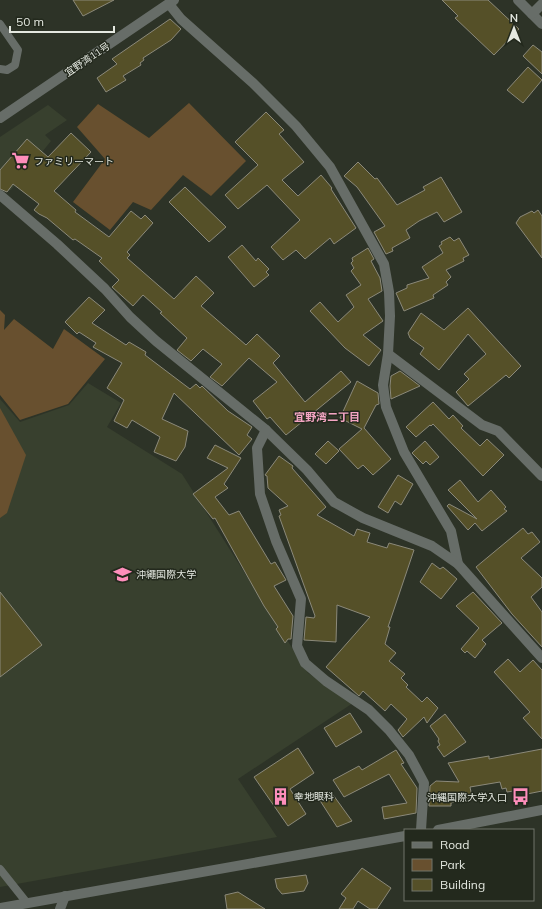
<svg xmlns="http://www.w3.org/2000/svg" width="542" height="909" viewBox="0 0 542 909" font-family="Mulish,'Noto Sans JP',sans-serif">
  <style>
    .built { fill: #38402e }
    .green { fill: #68502f }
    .building { fill: #555028; stroke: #8b897a }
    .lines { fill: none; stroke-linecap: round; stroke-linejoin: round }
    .service { stroke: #676d68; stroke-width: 8 }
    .minor { stroke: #676d68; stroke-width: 10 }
    .tertiary { stroke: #676d68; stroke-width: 10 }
    .labels { text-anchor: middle; stroke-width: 3; stroke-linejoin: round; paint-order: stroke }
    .street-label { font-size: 10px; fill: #e4e8e0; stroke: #23291d }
    .poi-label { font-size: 10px; fill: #e4e8e0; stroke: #23291d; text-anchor: start }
    .neighbourhood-label { font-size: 11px; font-weight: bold; fill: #f4a5c3; stroke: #23291d }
  </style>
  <rect width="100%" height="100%" fill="#2d3327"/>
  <g class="built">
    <polygon points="48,105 67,120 45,135 51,141 11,190 3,191 0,188 0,137"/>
    <polygon points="88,383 121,403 107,427 182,474 308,673 353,703 238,779 277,837 0,887 0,399 20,422 69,405"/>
  </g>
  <g class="green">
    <polygon points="189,103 246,161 211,196 183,175 151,210 133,202 110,230 73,202 105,159 77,127 98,104 149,138"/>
    <polygon points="0,310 5,315 4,330 14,319 53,349 64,329 105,359 68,404 20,420 0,395"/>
    <polygon points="0,408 26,455 7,513 0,518"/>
  </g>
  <g class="building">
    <polygon points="73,0 114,0 83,16"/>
    <polygon points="442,0 488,0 519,29 494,55 455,18 458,16"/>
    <polygon points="170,19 181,29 171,40 143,58 144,60 140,63 141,65 123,76 126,80 106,92 97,78 117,64 112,59"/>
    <polygon points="533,45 542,52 542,74 523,56"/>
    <polygon points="528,67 542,80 523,103 507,90"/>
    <polygon points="266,112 284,130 279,134 304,162 282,180 298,196 321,175 332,188 331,189 356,228 334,244 330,238 305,259 296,250 283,260 271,247 300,220 267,185 238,209 225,195 258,165 235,142"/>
    <polygon points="71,133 91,152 54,191 76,210 75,212 109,237 131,211 141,219 145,215 153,223 127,252 130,255 127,258 174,299 196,276 214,293 201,306 246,345 257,334 280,356 273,363 305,402 341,371 351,382 286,435 270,417 267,419 253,401 277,382 249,358 222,386 210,377 222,364 203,349 191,361 177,350 187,338 160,313 162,312 143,295 133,306 112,287 119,280 99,261 102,258 75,239 73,240 47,218 39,214 34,210 39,204 13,184 7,192 0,189 0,170 27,139 48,157"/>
    <polygon points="358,162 375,179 377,178 397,205 425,190 423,187 441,177 462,212 444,222 437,212 419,221 406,230 410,238 392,248 393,251 386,254 374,232 385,226 357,187 344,176"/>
    <polygon points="185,187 226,227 209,242 169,202"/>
    <polygon points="538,210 542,216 542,258 516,223 520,217 532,211 534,213"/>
    <polygon points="450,237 454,241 459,238 469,255 463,258 464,261 446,270 451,277 446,282 448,285 433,295 434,298 404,311 396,293 407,288 407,285 429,278 422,267 443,253 439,246 442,244 441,242"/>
    <polygon points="242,245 256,261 258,258 269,269 266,272 269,275 254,287 228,257"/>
    <polygon points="368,248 374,259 371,261 380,278 382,291 368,299 383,321 363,335 381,350 369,366 345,348 310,311 320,302 338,322 354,307 346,295 361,285 351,271 354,268 351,263 353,261 352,258"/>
    <polygon points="89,297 105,310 92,323 126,345 129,342 146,352 145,355 190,389 196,384 200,388 202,386 228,411 252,427 247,435 252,439 239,455 174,393 162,419 188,431 185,447 176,461 154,452 160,437 132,420 127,428 114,421 124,400 107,388 122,363 93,347 96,343 79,332 77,334 65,322"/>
    <polygon points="468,308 521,366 509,378 506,375 468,406 456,392 469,379 464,374 486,354 468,334 439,370 420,354 424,348 410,338 408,333 421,313 444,330"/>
    <polygon points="400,371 420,386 391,399 390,386 391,376"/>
    <polygon points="357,381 378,393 379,404 376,405 364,428 391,459 373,475 363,465 358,469 339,449 362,429 340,418"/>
    <polygon points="433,402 449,419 453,415 463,426 461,428 480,446 487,439 504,455 483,476 433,424 431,426 430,425 416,437 406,427"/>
    <polygon points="328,441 339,451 326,464 315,454"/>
    <polygon points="425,441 439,457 430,465 426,461 423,464 412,453"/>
    <polygon points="215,445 241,458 224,484 228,488 215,497 229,515 239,511 271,564 275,562 286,580 274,586 293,616 291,639 288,639 285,643 276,629 278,627 264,606 215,518 213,519 193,494 228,468 207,458"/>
    <polygon points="279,456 293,466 292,468 326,507 317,515 354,536 357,529 370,533 367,542 387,548 389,543 414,550 388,627 390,627 385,644 396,653 389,661 405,674 401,678 408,685 406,687 422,702 427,697 438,708 427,723 424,717 403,737 398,730 407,719 391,704 385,711 363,691 359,696 326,667 370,617 337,605 336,642 304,640 306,617 314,618 315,616 279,516 281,515 279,510 288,506 268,488 267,476 265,475"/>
    <polygon points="398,475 413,484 401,505 395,501 388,513 378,507"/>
    <polygon points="460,480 478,502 491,490 506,507 504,509 507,511 482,531 475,523 468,530 447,506 449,504 477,519 448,490"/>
    <polygon points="523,528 528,534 532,532 540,542 521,558 542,578 542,587 531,597 542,612 542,647 512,614 476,567"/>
    <polygon points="432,563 440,569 443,567 457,579 441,599 420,582"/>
    <polygon points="0,592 42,645 0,677"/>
    <polygon points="473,592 502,623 482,640 486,644 475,658 467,651 465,653 461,649 479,628 456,606"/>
    <polygon points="508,659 520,672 533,660 542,670 542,739 523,718 530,712 494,672"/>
    <polygon points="350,713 362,732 336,747 324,728"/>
    <polygon points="445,714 466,742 444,757 437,747 440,745 438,741 439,739 430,726"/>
    <polygon points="298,748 314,773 290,789 306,814 288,826 254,777"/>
    <polygon points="542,749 542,791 527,794 526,789 507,792 506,788 502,789 500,782 470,787 472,797 451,803 451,806 429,806 430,786 436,781 459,782 448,763 489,756 489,759"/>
    <polygon points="396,750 404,763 401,764 417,788 416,813 384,819 382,807 407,803 389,774 344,797 333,780 359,766 362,770"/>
    <polygon points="331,792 352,821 337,827 319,799"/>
    <polygon points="362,868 391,888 377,909 370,909 358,901 353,909 339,909 346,898 341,894"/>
    <polygon points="306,875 308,883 304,891 282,894 277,888 275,879"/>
    <polygon points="238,892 265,909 227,909 225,895"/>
  </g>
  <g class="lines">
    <g class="service">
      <polyline points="0,24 18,50 15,65 7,70 0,69"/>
      <polyline points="0,869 27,903"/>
    </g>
    <g class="minor">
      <polyline points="518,0 542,24"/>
      <polyline points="169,4 181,19 253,83 296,126 330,167 384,264 389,292 390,316 388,354 383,385 386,407 404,452 451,531 458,564"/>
      <polyline points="532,14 542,4"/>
      <polyline points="0,195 57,244 105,289 130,317 156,341 266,430 307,470 334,502 363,518 432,546 458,564 542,658"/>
      <polyline points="388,354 482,425 498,431 542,476"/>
      <polyline points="266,430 257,448 260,494 276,541 301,599 297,646 305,663 326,681 369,710 389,730 409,755 424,783 421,830"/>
      <polyline points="60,909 65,896"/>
    </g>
    <g class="tertiary">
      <polyline points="0,118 174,0"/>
      <polyline points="438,830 542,810"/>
      <polyline points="0,908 405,836"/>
    </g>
  </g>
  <defs>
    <symbol id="supermarket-bare" viewBox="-9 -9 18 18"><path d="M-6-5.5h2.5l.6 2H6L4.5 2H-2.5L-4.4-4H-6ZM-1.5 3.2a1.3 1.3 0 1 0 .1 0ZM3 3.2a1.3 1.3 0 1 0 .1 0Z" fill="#fe8ebb" stroke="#23291d" stroke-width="2.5" paint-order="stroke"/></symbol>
    <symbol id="university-bare" viewBox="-9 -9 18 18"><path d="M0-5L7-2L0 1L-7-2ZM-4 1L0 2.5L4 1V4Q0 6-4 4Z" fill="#fe8ebb" stroke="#23291d" stroke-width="2.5" paint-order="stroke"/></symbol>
    <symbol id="building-bare" viewBox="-9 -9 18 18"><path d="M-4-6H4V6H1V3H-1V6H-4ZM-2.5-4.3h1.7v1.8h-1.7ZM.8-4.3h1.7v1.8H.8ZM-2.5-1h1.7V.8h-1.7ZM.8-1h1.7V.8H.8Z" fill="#fe8ebb" stroke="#23291d" stroke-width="2.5" paint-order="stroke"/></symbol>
    <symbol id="bus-bare" viewBox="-9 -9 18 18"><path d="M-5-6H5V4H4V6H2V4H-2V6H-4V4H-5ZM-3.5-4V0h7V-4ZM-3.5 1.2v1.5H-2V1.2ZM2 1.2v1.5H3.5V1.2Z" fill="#fe8ebb" stroke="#23291d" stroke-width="2.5" paint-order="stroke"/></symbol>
  </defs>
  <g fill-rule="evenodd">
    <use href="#supermarket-bare" x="8" y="148" width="25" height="25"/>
    <use href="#university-bare" x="110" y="562" width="25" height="25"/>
    <use href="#building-bare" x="268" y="784" width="25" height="25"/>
    <use href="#bus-bare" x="508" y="784" width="25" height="25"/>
  </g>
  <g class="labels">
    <g class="street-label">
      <text transform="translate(87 59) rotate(-34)" y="4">宜野湾11号</text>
    </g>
    <g class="poi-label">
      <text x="34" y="165">ファミリーマート</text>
      <text x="136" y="578">沖繩国際大学</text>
      <text x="294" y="800">幸地眼科</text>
      <text x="507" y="801" text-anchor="end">沖縄国際大学入口</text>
    </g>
    <g class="neighbourhood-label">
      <text x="327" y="421">宜野湾二丁目</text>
    </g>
  </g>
  <rect x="404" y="829" width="130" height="72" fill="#23291d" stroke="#70756b"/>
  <rect x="412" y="842" width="20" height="6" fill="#676d68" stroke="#70756b"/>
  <text x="440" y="849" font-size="12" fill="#e4e8e0">Road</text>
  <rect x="412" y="859" width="20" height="12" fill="#68502f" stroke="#70756b"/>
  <text x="440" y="869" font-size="12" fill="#e4e8e0">Park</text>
  <rect x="412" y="879" width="20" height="12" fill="#555028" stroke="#70756b"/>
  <text x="440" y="889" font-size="12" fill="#e4e8e0">Building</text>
  <g transform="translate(514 28)" stroke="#23291d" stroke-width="3" paint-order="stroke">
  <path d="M0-3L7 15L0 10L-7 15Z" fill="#e4e8e0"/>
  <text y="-6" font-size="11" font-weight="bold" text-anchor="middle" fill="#e4e8e0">N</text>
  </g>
  <path d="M10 26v6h104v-6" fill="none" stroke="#e4e8e0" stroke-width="2"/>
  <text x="16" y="26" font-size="12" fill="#e4e8e0" stroke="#23291d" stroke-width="3" paint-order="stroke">50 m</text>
</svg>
